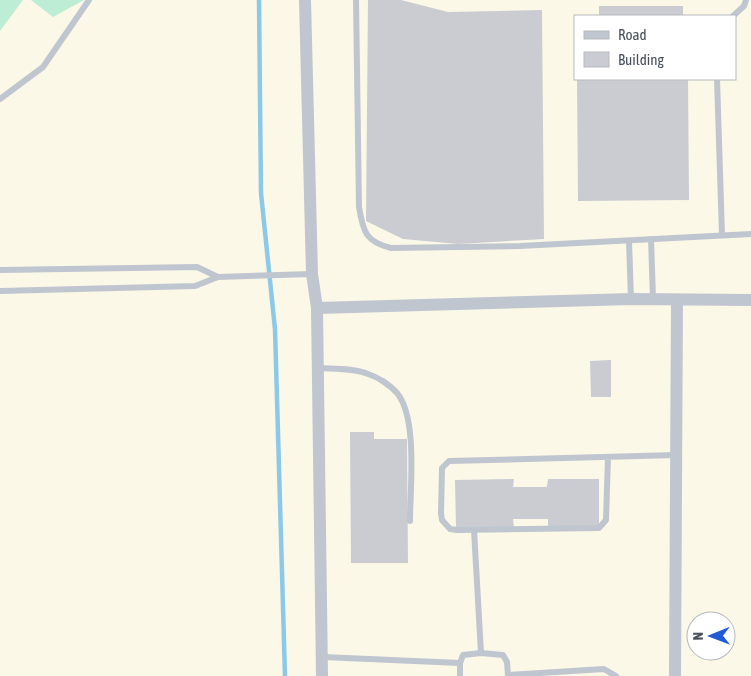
<svg xmlns="http://www.w3.org/2000/svg" width="751" height="676" viewBox="0 0 751 676" font-family="'Asap Condensed',sans-serif">
  <style>
    .commercial { fill: #fbf8e7; fill-rule: evenodd }
    .green { fill: #bdedd5 }
    .lines { fill: none; stroke-linecap: round; stroke-linejoin: round }
    .stream { stroke: #8cc9e8; stroke-width: 4.5 }
    .building { fill: #cbccd2 }
    .service { stroke: #bfc6cf; stroke-width: 6 }
    .minor { stroke: #bfc6cf; stroke-width: 12 }
  </style>
  <rect width="100%" height="100%" fill="#f0eeee"/>
  <path class="commercial" d="M 0,0 L 751,0 L 751,676 L 0,676 ZM 575,16 L 735,16 L 735,79 L 575,79 ZM 696,621 L 726,621 L 726,651 L 696,651 Z"/>
  <g class="green">
    <polygon points="0,0 23,0 0,31"/>
    <polygon points="31,0 84,0 53,17"/>
  </g>
  <g class="lines">
    <polyline class="stream" points="259,0 261,193 275,329 285,676"/>
  </g>
  <g class="building">
    <polygon points="368,0 401,0 448,12 542,10 544,239 458,244 403,239 366,221"/>
    <rect x="599" y="6" width="84" height="10"/>
    <polygon points="577,79 688,79 689,200 578,201"/>
    <polygon points="611,360 611,397 591,397 590,361"/>
    <polygon points="350,432 374,432 374,439 407,439 408,563 351,563"/>
    <polygon points="514,479 513,487 547,487 548,479 599,479 599,526 548,526 548,519 513,519 514,527 456,527 455,480"/>
  </g>
  <g class="lines">
    <g class="service">
      <path d="M 356,0 L 359,207 C 363,232 366,242 391,248 L 520,246 L 751,234"/>
      <polyline points="733,16 744,6 746,0"/>
      <polyline points="717,79 722,235"/>
      <polyline points="0,99 43,67 89,0"/>
      <polyline points="651,239 653,299"/>
      <polyline points="629,241 631,299"/>
      <polyline points="0,270 197,267 218,277"/>
      <polyline points="0,291 195,286 218,277 312,274"/>
      <path d="M 319,368 C 334,369 354,368 368,374 C 378,377 390,385 397,393 C 418,418 410,489 410,521"/>
      <polyline points="608,457 606,520 599,528 457,530 450,529 442,520 441,513 442,468 449,461 677,455"/>
      <polyline points="474,530 481,653"/>
      <polyline points="323,657 460,663"/>
      <polyline points="508,675 604,669 616,676"/>
      <polyline points="460,676 460,663 463,655 481,653 503,655 507,662 508,676"/>
    </g>
    <g class="minor">
      <polyline points="305,0 312,274 317,308 322,676"/>
      <polyline points="317,308 631,299 751,300"/>
      <polyline points="675,676 677,300"/>
    </g>
  </g>
  <rect x="574" y="15" width="162" height="65" fill="#ffffff" stroke="#b5b9bd"/>
  <rect x="584" y="31" width="25" height="8" fill="#bfc6cf" stroke="#b5b9bd"/>
  <text x="618" y="40" font-size="15" fill="#474f5a">Road</text>
  <rect x="584" y="52" width="25" height="15" fill="#cbccd2" stroke="#b5b9bd"/>
  <text x="618" y="65" font-size="15" fill="#474f5a">Building</text>
  <g transform="translate(711 636) rotate(269)"><circle r="24" fill="#ffffff" stroke="#b5b9bd"/>
  <path d="M0-4L9 19L0 12L-9 19Z" fill="#215ad7"/>
  <text y="-8" font-size="14" font-weight="bold" text-anchor="middle" fill="#474f5a">N</text>
  </g>
</svg>
